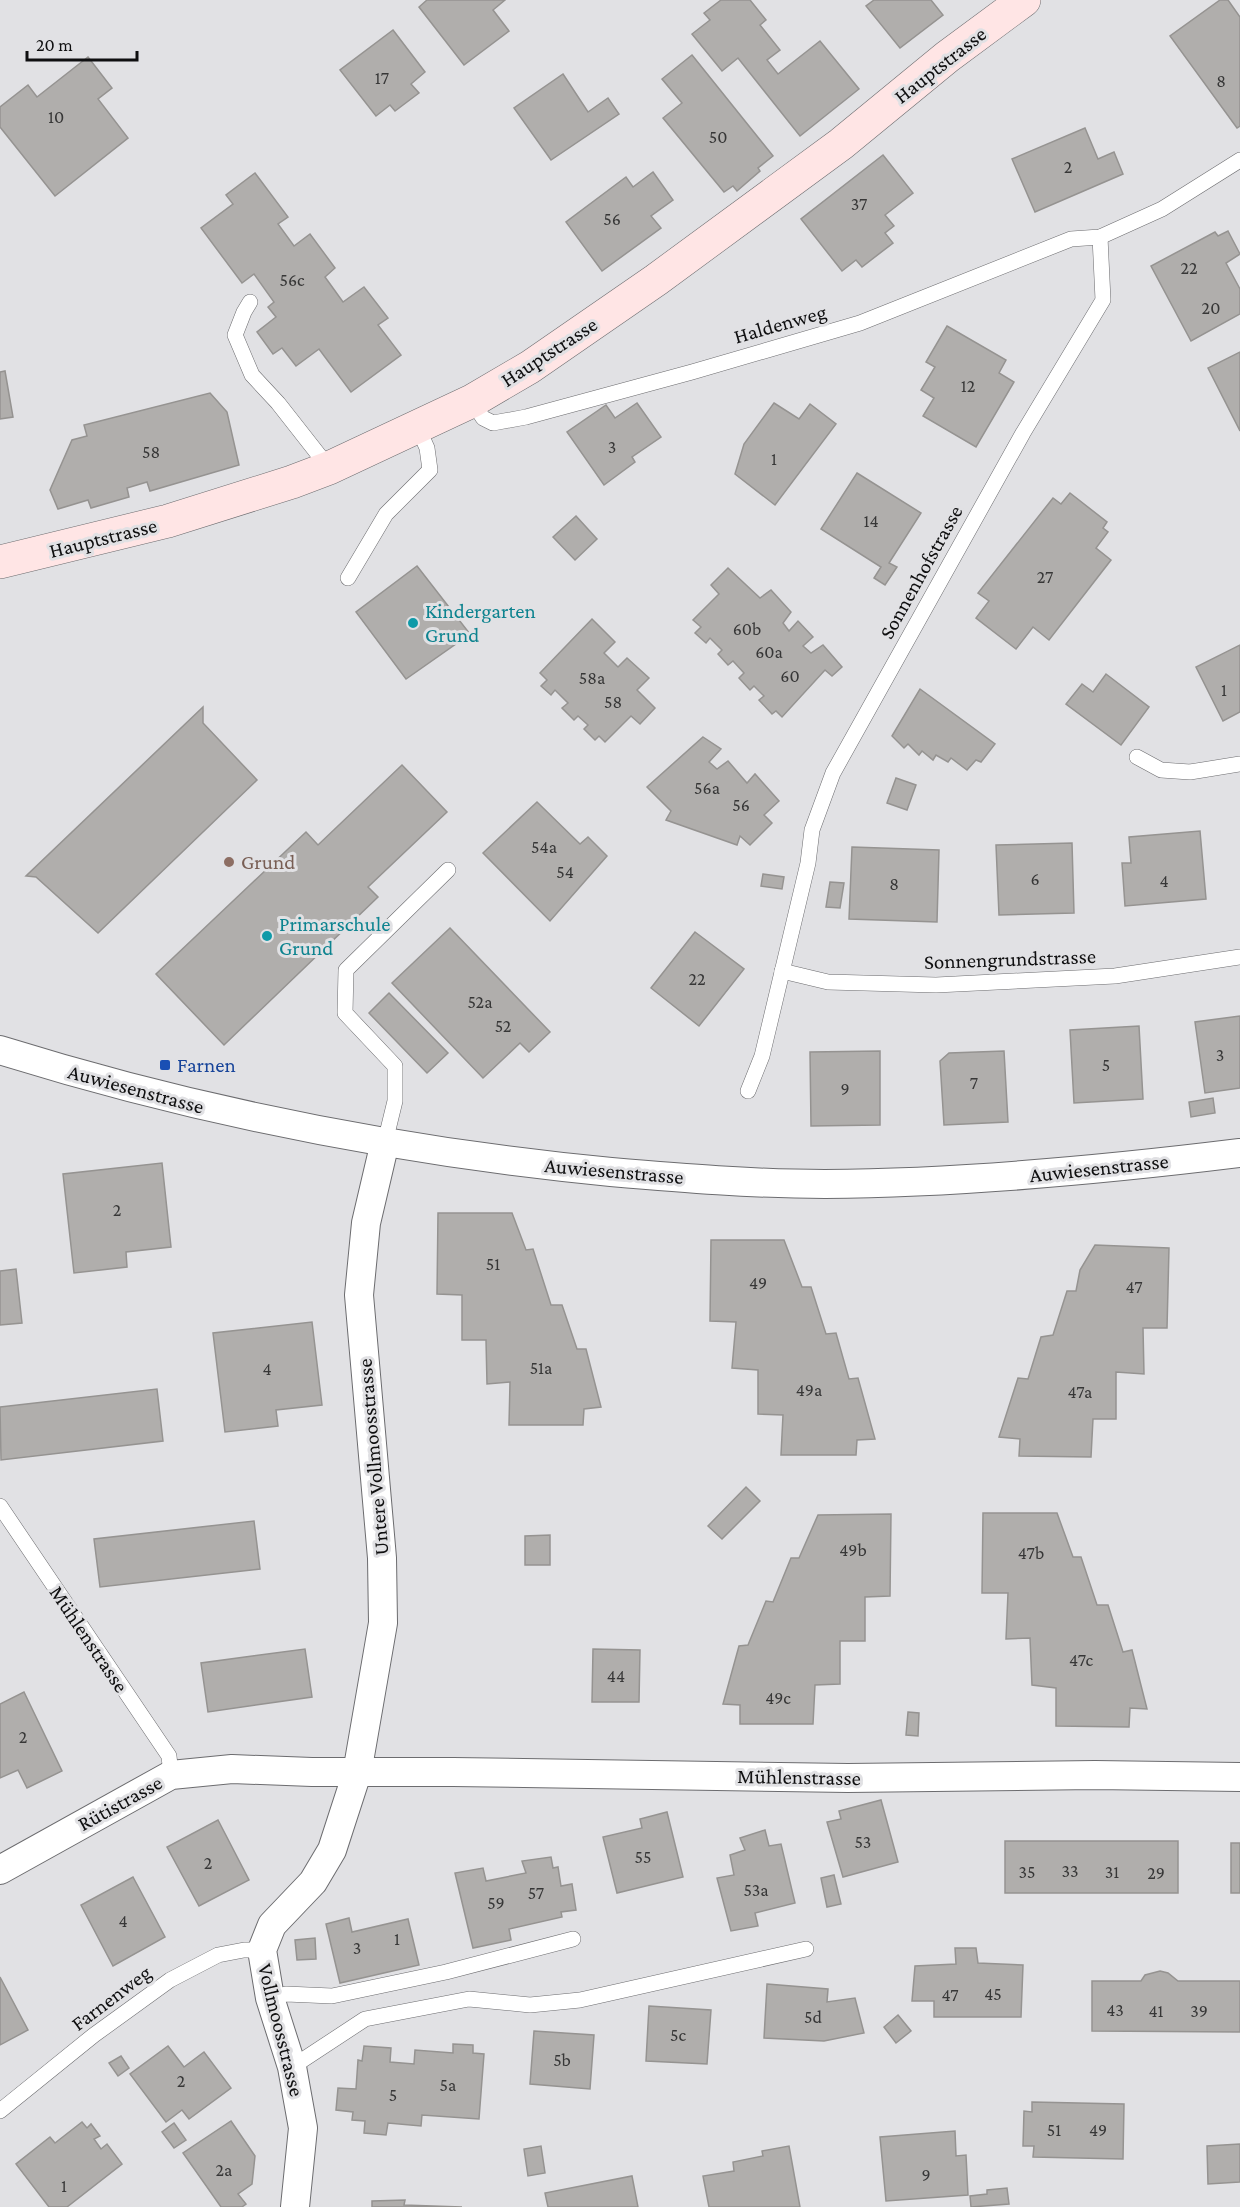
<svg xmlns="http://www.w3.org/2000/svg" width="1240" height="2207" viewBox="0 0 1240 2207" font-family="'Crimson Pro',serif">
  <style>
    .building { fill: #b0aeac; stroke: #959391; stroke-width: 1.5 }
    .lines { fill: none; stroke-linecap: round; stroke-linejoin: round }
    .lane-casing { stroke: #6c6c6f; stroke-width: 16 }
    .street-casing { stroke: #6c6c6f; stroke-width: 30 }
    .secondary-casing { stroke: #6c6c6f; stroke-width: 34 }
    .lane { stroke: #fff; stroke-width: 15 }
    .street { stroke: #fff; stroke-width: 28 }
    .secondary { stroke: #ffe5e5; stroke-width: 33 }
    .culture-dot { fill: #0f9aa8; stroke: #e1e1e4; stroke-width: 2 }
    .education-dot { fill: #8d6e63; stroke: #e1e1e4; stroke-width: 2 }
    .transit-dot { fill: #1a4fb4; stroke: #e1e1e4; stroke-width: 2 }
    .labels { text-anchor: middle; stroke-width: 6; stroke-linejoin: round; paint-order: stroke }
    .number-label { font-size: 18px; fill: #373737 }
    .street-label { font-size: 21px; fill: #0f0f10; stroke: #e1e1e4 }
    .culture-label { font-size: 21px; fill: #0d838f; stroke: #e1e1e4; text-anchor: start }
    .education-label { font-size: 21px; fill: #785e54; stroke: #e1e1e4; text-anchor: start }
    .transit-label { font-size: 21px; fill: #164399; stroke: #e1e1e4; text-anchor: start }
  </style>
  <rect width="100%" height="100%" fill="#e1e1e4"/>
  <g class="building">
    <polygon points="427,0 505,0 493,10 509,31 464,65 419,7"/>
    <polygon points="721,0 750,0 766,20 760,25 780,50 767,60 778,74 820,41 859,89 800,136 738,58 722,71 692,34 710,20 704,13"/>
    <polygon points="874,0 931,0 943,15 900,48 866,6"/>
    <polygon points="1220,0 1228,0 1240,17 1240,126 1237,128 1170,36"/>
    <polygon points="393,30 425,72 411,84 419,93 395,111 390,105 376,116 340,70"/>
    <polygon points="692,55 773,156 758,168 760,171 737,191 733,186 724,192 663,118 682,103 662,79"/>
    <polygon points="88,57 112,88 98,99 128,138 55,196 0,127 0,107 28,85 37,97"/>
    <polygon points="563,74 588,112 608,98 619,114 551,160 514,108"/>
    <polygon points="1085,128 1098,159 1114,152 1123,174 1035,212 1012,159"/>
    <polygon points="883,155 913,193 885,215 894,226 885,233 893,243 862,267 856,260 842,271 801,219"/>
    <polygon points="653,172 673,200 651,216 661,228 602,271 566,222 626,177 633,187"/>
    <polygon points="255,173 288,217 278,224 294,246 310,234 335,268 325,277 343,302 364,287 388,318 378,325 401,355 351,392 319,349 296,366 282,348 273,354 257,332 276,317 268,307 274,302 254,274 242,283 201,228 233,204 226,195"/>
    <polygon points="1228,231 1240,254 1226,263 1240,289 1240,314 1191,341 1151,266 1215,232 1218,236"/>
    <polygon points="947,326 1006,360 999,373 1014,382 976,447 923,416 934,398 921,390 935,367 926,362"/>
    <polygon points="1240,352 1240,431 1208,368"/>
    <polygon points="5,371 13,417 0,419 0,372"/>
    <polygon points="210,393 227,412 239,465 150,491 147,482 127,488 129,497 91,508 88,500 58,509 50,490 72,440 87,436 84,425"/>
    <polygon points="637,403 661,437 632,457 635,462 604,485 567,432 606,405 615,418"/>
    <polygon points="774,403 799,419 810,404 836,424 775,505 735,474 744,444"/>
    <polygon points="857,473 921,513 889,563 897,567 885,585 874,578 881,567 821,529"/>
    <polygon points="1070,493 1107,522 1103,528 1108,532 1096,548 1111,560 1049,640 1033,627 1016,649 976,618 989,601 978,593 1053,498 1061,504"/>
    <polygon points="576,516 597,539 575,560 553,537"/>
    <polygon points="417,566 470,634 406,679 356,612"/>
    <polygon points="728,568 760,598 771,590 791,612 783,623 789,631 798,621 813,637 803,646 811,653 823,645 842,667 832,676 825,670 782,717 776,711 772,714 759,700 764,696 754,686 750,690 739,678 744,673 733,661 728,665 718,654 722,650 710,638 706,643 695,633 701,627 693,620 719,594 711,585"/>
    <polygon points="592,619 615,642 604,653 618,667 627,658 649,678 637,690 655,708 640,724 631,716 605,742 599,736 595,740 584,729 588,725 578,716 574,720 562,708 568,703 555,690 551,695 541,686 547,680 540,673"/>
    <polygon points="1240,645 1240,712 1223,721 1196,667"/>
    <polygon points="1106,674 1149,707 1121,745 1066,704 1082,684 1093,692"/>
    <polygon points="920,689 995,744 981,762 976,760 967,770 951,758 948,762 936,755 933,760 922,751 919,755 908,744 904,748 892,736"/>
    <polygon points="203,707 203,723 257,780 98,933 36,877 26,876"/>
    <polygon points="703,737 721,749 709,762 717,769 728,761 747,783 755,774 779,801 764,815 772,823 750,845 740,836 737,845 666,820 671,811 647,787"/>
    <polygon points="402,765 447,812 368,887 378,897 224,1045 156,974 306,832 318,845"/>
    <polygon points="896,778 916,785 907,810 887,803"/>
    <polygon points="537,802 580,844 588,837 607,856 550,921 483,853"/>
    <polygon points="1200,831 1206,899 1125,906 1122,863 1131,863 1129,837"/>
    <polygon points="1072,843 1074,913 999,915 996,845"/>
    <polygon points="852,847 939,850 937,922 849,919"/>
    <polygon points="763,874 784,877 782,889 761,886"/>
    <polygon points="830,882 844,883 840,908 826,907"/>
    <polygon points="450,928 550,1032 529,1052 520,1043 483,1078 392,983"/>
    <polygon points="695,932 744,969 699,1026 651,988"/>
    <polygon points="389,993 448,1053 427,1073 369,1013"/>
    <polygon points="1240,1016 1240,1088 1205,1093 1195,1022"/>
    <polygon points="1139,1026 1143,1099 1074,1103 1070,1030"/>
    <polygon points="880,1051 880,1125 811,1126 810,1052"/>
    <polygon points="1004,1051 1008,1122 944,1125 940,1061 949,1053"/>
    <polygon points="1213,1098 1215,1113 1191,1117 1189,1102"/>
    <polygon points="162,1163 171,1247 126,1252 127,1267 74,1273 63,1174"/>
    <polygon points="438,1213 512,1213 526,1250 533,1249 551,1305 562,1305 577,1349 586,1349 601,1407 584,1409 583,1425 509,1425 510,1382 487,1384 486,1340 462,1340 462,1295 437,1294"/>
    <polygon points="711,1240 784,1240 802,1287 811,1287 826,1334 836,1333 849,1379 858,1378 875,1439 857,1440 856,1455 781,1455 783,1415 758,1414 758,1370 732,1368 736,1322 710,1321"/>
    <polygon points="1095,1245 1169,1248 1167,1328 1143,1328 1144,1374 1116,1372 1116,1419 1093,1419 1091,1457 1019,1456 1020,1439 999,1437 1018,1378 1028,1379 1041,1337 1053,1335 1067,1291 1076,1291 1080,1270"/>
    <polygon points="16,1269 22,1323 0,1325 0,1271"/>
    <polygon points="312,1322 322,1405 276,1410 278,1426 225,1432 213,1333"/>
    <polygon points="157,1389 163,1441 1,1460 0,1407"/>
    <polygon points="746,1487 760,1501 722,1539 708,1526"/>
    <polygon points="983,1513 1057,1513 1073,1557 1081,1557 1097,1605 1108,1605 1123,1652 1132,1650 1147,1709 1130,1708 1129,1727 1056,1726 1056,1688 1032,1685 1030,1638 1006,1639 1008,1593 982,1593"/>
    <polygon points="891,1514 890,1596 865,1597 865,1641 840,1641 840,1684 815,1685 813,1724 740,1724 740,1705 723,1704 739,1646 748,1645 766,1601 773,1602 791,1558 799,1558 818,1515"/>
    <polygon points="254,1521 260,1569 100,1587 94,1539"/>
    <polygon points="550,1535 550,1565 525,1565 525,1536"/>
    <polygon points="305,1649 312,1697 208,1712 201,1663"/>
    <polygon points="593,1649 640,1650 639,1702 592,1702"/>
    <polygon points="24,1692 62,1771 27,1788 18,1770 0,1778 0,1704"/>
    <polygon points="908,1712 919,1713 918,1736 906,1735"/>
    <polygon points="881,1800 898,1862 843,1877 827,1822 841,1819 839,1811"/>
    <polygon points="667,1812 683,1877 617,1893 603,1837 642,1828 640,1819"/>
    <polygon points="218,1820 249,1880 199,1906 167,1847"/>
    <polygon points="765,1830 769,1846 781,1844 795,1903 755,1913 758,1926 731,1931 717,1878 734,1875 730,1855 745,1850 740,1838"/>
    <rect x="1005" y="1841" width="173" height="52"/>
    <rect x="1231" y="1843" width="9" height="50"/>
    <polygon points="551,1857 553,1868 558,1867 561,1886 572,1884 576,1910 561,1912 562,1917 509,1929 511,1940 473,1948 455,1873 483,1868 486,1881 526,1873 522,1861"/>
    <polygon points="834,1875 841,1904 827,1907 821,1878"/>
    <polygon points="133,1877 165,1937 113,1966 81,1905"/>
    <polygon points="349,1918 352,1932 408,1919 419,1965 340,1983 326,1924"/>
    <polygon points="315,1938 316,1959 297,1960 295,1940"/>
    <polygon points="955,1948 976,1948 978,1963 1023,1965 1021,2017 934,2017 934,2001 912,2001 915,1966 956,1964"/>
    <polygon points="1160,1971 1168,1973 1178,1981 1240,1981 1240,2032 1092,2031 1092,1981 1141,1981 1145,1975"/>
    <polygon points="0,1977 28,2030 0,2045"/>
    <polygon points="767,1984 828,1989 827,2002 855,1998 864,2033 824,2041 764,2038"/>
    <polygon points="649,2006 711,2010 707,2064 646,2061"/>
    <polygon points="898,2015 911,2031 896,2043 884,2027"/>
    <polygon points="534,2031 594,2035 590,2089 530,2084"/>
    <polygon points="453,2044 473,2045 473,2053 484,2054 479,2119 422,2115 421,2126 388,2123 386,2135 364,2133 365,2121 352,2120 353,2112 336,2110 338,2088 356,2089 358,2060 362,2061 364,2046 391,2048 390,2062 414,2064 415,2050 453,2053"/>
    <polygon points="168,2046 184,2067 204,2052 231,2088 189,2119 182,2110 166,2122 130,2074"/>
    <polygon points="121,2056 129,2068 118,2076 109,2063"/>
    <polygon points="1032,2102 1124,2104 1123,2159 1033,2157 1034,2146 1023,2146 1024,2111 1032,2112"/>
    <polygon points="231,2121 255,2156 252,2184 238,2194 246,2204 242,2207 221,2207 183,2153"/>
    <polygon points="82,2122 87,2128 91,2124 100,2136 94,2139 101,2149 107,2144 122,2164 67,2207 49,2207 16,2164 50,2137 55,2143"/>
    <polygon points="174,2123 186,2140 174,2148 162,2132"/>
    <polygon points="955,2131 956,2156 966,2155 968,2195 886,2201 880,2137"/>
    <polygon points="1240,2144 1240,2182 1208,2184 1207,2146"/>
    <polygon points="541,2146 545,2173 528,2176 524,2149"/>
    <polygon points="789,2146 800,2207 709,2207 703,2176 734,2171 733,2162 763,2156 762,2151"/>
    <polygon points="632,2176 638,2207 548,2207 545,2193"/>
    <polygon points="1007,2188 1009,2204 971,2207 970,2196 987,2194 987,2190"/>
    <polygon points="405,2200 404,2205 462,2207 372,2207 372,2201"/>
  </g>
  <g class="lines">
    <defs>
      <g id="lane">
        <polyline points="250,302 244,312 235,335 252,375 278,403 329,468"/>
        <polyline points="472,401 483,418 493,423 526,417 692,372 860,323 1071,239 1100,237 1162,209 1240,160"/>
        <polyline points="348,578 386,514 430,470 427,448 418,428"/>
        <polyline points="1137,757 1161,770 1190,772 1240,764"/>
        <polyline points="782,971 828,982 936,985 1115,976 1240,957"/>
        <polyline points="748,1091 762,1056 808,863 812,830 833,773 1023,433 1103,300 1100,237"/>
        <polyline points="385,1142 395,1101 395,1066 345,1013 346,970 448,870"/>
        <polyline points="0,1506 169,1756 171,1775"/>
        <polyline points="270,1998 286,1994 332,1996 446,1972 573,1939"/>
        <polyline points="292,2067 365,2019 469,1999 530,2005 580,2000 806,1949"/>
        <polyline points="0,2111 94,2035 170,1980 218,1955 244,1950 262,1950"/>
      </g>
      <g id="street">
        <path d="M 0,1050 C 199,1112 403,1152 611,1172 C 682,1178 754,1184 825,1184 C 964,1183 1102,1170 1240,1153"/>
        <polyline points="0,1870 171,1775 232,1769 312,1772 453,1772 848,1778 1095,1775 1240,1777"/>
        <polyline points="295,2207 303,2128 292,2067 270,1998 262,1950 272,1925 313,1882 332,1850 357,1773 383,1623 382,1558 359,1295 366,1223 385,1142"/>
      </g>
      <polyline id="secondary" points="0,562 168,521 292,482 329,468 472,401 530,367 656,280 841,144 947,57 1024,0"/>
    </defs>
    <use href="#lane" class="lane-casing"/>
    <use href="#street" class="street-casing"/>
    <use href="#secondary" class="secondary-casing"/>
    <use href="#lane" class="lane"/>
    <use href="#street" class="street"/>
    <use href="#secondary" class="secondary"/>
  </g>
  <g class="culture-dot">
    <circle cx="413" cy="623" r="6"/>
    <circle cx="267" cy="936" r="6"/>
  </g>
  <circle class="education-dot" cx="229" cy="862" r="6"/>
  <rect class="transit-dot" x="159" y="1059" width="12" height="12" rx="3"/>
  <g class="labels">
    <g class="number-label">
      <text x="382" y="84">17</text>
      <text x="1221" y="87">8</text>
      <text x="56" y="123">10</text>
      <text x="718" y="143">50</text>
      <text x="1068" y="173">2</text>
      <text x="859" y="210">37</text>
      <text x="612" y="225">56</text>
      <text x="1189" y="274">22</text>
      <text x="292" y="286">56c</text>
      <text x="1211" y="314">20</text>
      <text x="968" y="392">12</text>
      <text x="612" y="453">3</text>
      <text x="151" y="458">58</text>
      <text x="774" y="465">1</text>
      <text x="871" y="527">14</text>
      <text x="1045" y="583">27</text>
      <text x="747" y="635">60b</text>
      <text x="769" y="658">60a</text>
      <text x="790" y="682">60</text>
      <text x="592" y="684">58a</text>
      <text x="1224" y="696">1</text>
      <text x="613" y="708">58</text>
      <text x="707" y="794">56a</text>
      <text x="741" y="811">56</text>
      <text x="544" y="853">54a</text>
      <text x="565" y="878">54</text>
      <text x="1035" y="885">6</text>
      <text x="1164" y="887">4</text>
      <text x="894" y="890">8</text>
      <text x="697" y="985">22</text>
      <text x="480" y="1008">52a</text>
      <text x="503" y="1032">52</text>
      <text x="1220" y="1061">3</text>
      <text x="1106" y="1071">5</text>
      <text x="974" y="1089">7</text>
      <text x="845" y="1095">9</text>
      <text x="117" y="1216">2</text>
      <text x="493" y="1270">51</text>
      <text x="758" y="1289">49</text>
      <text x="1134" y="1293">47</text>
      <text x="541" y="1374">51a</text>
      <text x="267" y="1375">4</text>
      <text x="809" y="1396">49a</text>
      <text x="1080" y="1398">47a</text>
      <text x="853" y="1556">49b</text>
      <text x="1031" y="1559">47b</text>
      <text x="1081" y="1666">47c</text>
      <text x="616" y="1682">44</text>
      <text x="778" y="1704">49c</text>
      <text x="23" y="1743">2</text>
      <text x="863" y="1848">53</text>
      <text x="643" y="1863">55</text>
      <text x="208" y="1869">2</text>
      <text x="1070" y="1877">33</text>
      <text x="1027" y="1878">35</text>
      <text x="1112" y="1878">31</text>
      <text x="1156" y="1879">29</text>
      <text x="756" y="1896">53a</text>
      <text x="536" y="1899">57</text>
      <text x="496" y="1909">59</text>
      <text x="123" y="1927">4</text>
      <text x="397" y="1945">1</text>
      <text x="357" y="1954">3</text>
      <text x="993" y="2000">45</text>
      <text x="950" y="2001">47</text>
      <text x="1115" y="2016">43</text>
      <text x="1156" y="2017">41</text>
      <text x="1199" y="2017">39</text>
      <text x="813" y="2023">5d</text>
      <text x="678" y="2041">5c</text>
      <text x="562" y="2066">5b</text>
      <text x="181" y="2087">2</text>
      <text x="448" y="2091">5a</text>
      <text x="393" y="2101">5</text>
      <text x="1054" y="2136">51</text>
      <text x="1098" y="2136">49</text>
      <text x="224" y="2176">2a</text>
      <text x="926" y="2181">9</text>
      <text x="64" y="2192">1</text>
    </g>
    <g class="street-label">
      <text transform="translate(940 65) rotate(-38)" y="7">Hauptstrasse</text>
      <text transform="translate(780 324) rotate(-16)" y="7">Haldenweg</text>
      <text transform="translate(549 352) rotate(-33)" y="7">Hauptstrasse</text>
      <text transform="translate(103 538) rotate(-14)" y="7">Hauptstrasse</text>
      <text transform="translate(921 572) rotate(-61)" y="7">Sonnenhofstrasse</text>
      <text transform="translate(1010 959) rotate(-2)" y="7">Sonnengrundstrasse</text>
      <text transform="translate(136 1089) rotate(15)" y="7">Auwiesenstrasse</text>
      <text transform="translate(1099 1168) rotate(-6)" y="7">Auwiesenstrasse</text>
      <text transform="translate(614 1171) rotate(5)" y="7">Auwiesenstrasse</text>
      <text transform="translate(373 1457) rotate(-95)" y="7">Untere Vollmoosstrasse</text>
      <text transform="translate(89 1639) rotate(56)" y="7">Mühlenstrasse</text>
      <text transform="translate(799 1777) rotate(1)" y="7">Mühlenstrasse</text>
      <text transform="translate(120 1803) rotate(-29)" y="7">Rütistrasse</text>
      <text transform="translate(111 1998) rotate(-37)" y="7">Farnenweg</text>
      <text transform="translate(281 2030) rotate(76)" y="7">Vollmoosstrasse</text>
    </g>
    <g class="culture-label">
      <text x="425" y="618">Kindergarten<tspan x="425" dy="24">Grund</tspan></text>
      <text x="279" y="931">Primarschule<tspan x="279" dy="24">Grund</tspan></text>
    </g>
    <g class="education-label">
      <text x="241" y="869">Grund</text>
    </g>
    <g class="transit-label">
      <text x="177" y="1072">Farnen</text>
    </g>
  </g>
  <path d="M27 51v9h110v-9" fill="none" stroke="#0f0f10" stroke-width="3"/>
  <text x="36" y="51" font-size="18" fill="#0f0f10" stroke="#e1e1e4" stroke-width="4.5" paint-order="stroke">20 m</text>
</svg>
